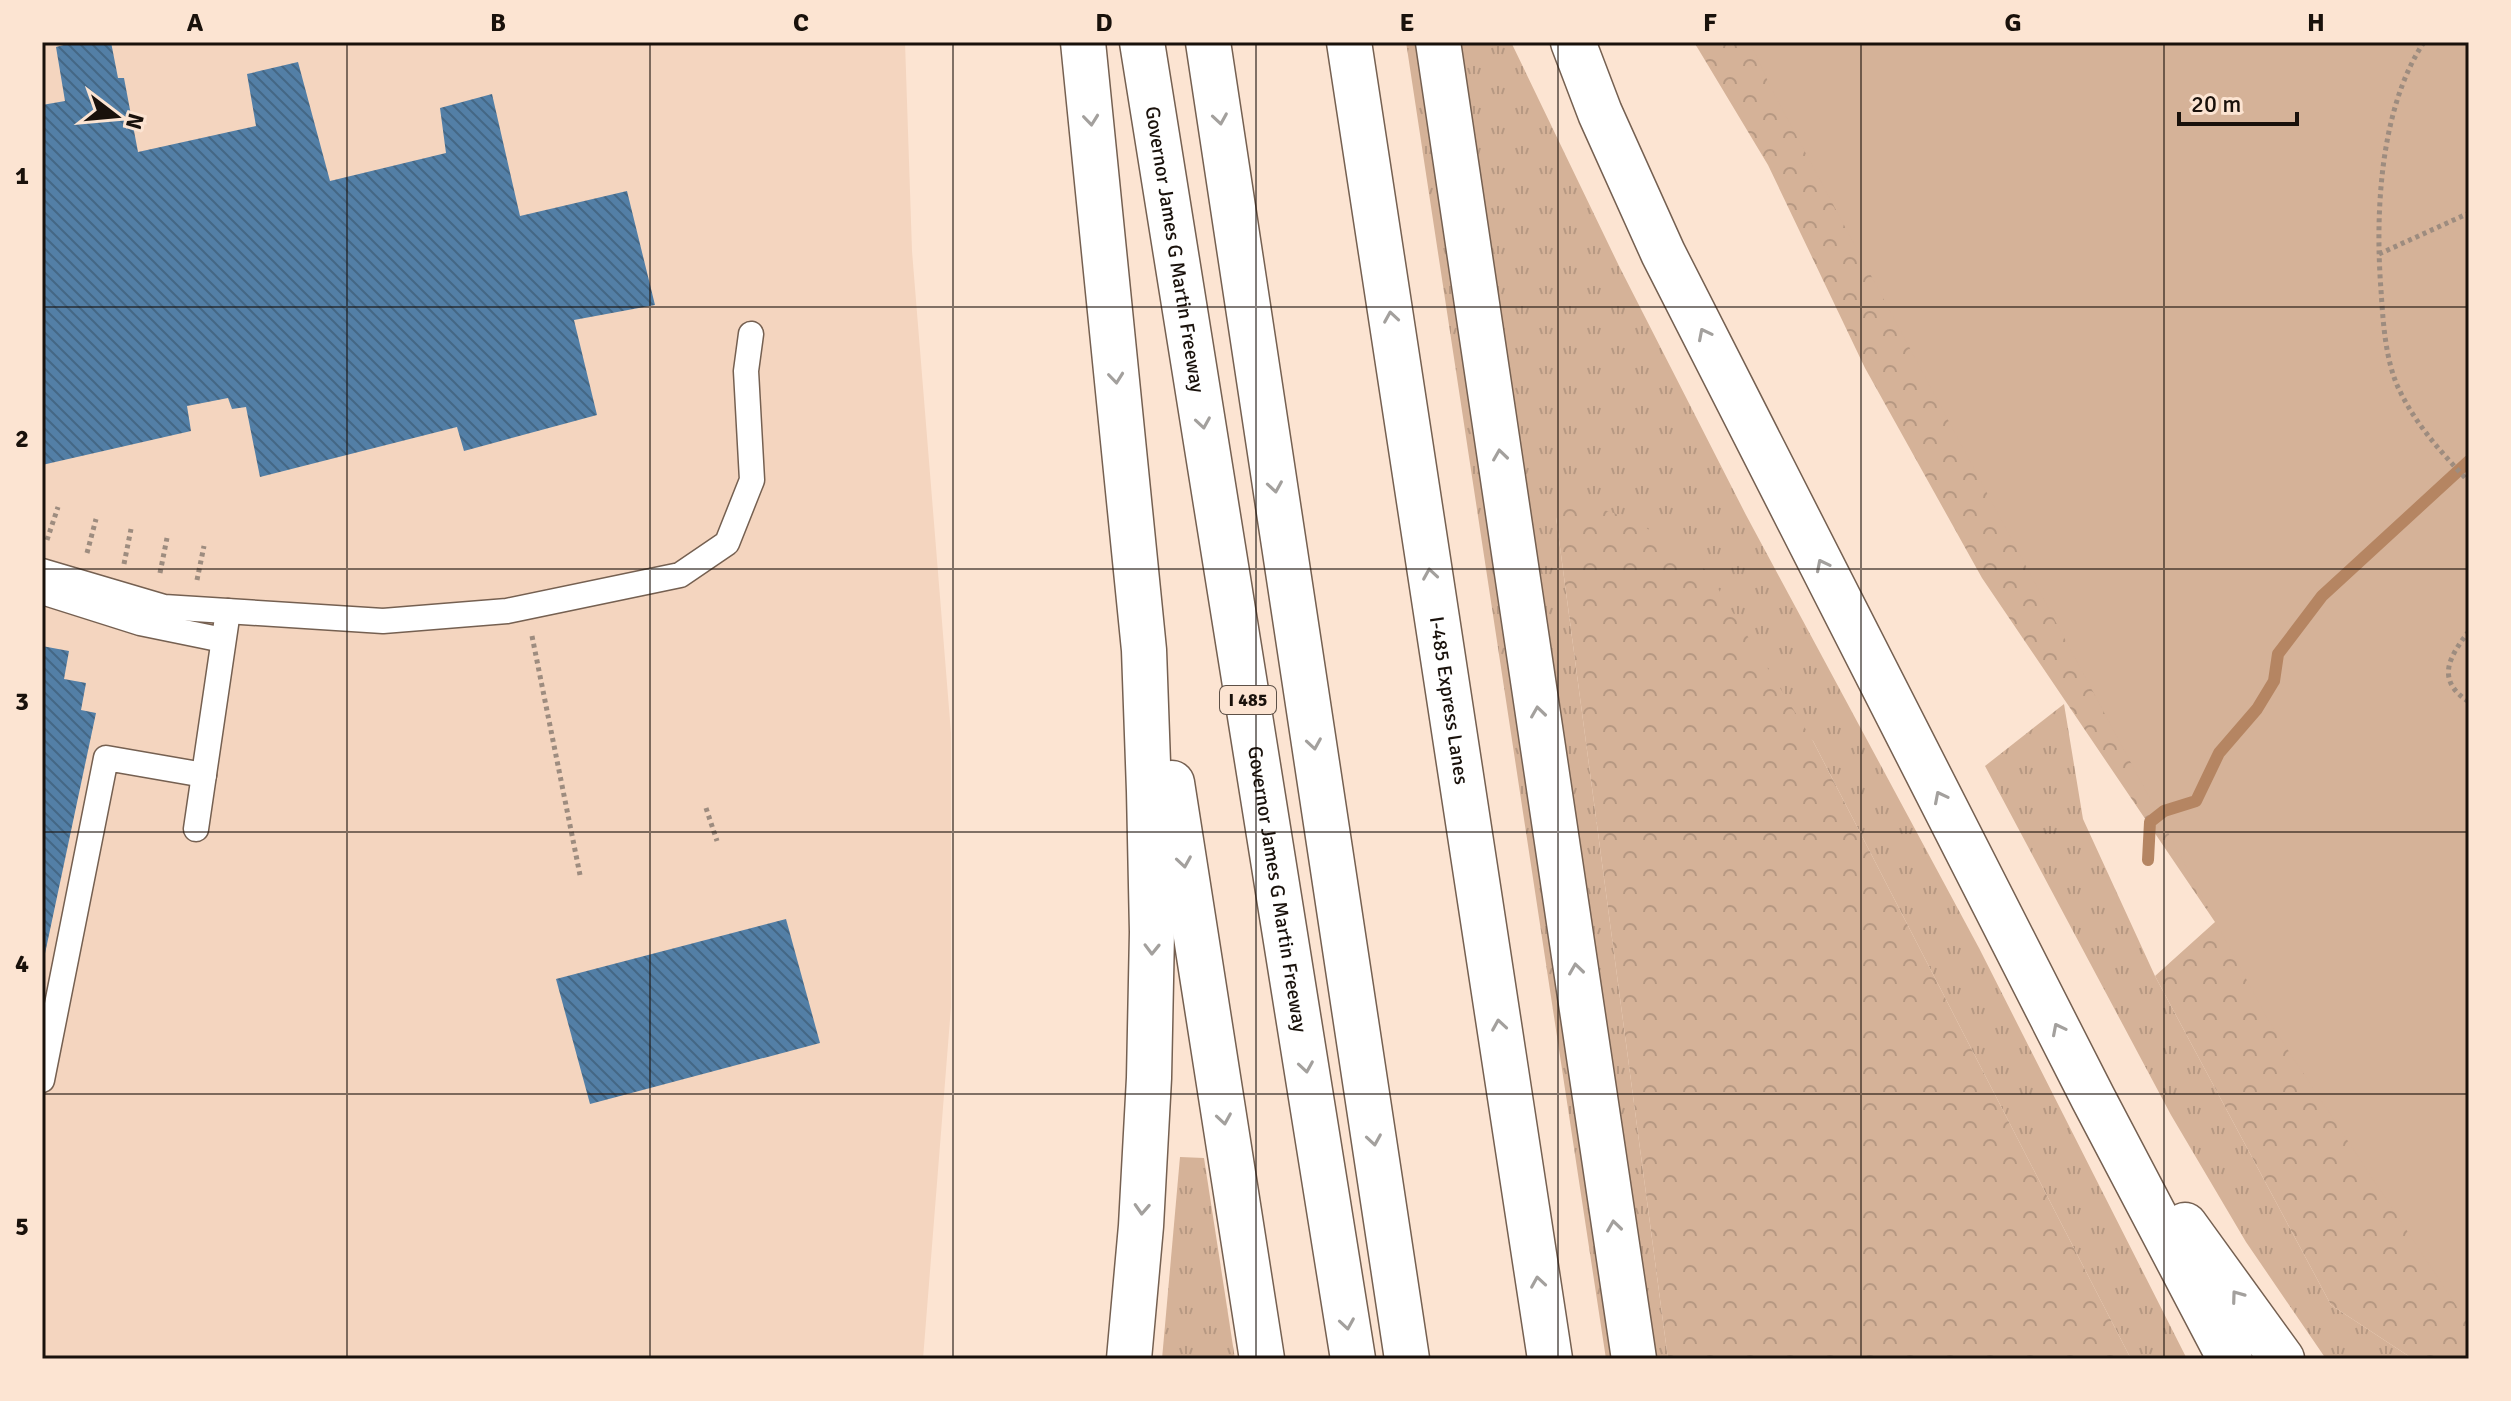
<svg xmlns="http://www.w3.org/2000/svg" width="2511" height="1401" viewBox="0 0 2511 1401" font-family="Signika,sans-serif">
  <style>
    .built { fill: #f4d5bf }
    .grass { fill: url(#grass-tufts) }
    .forest { fill: url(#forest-crowns) }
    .green { fill: #d5b298 }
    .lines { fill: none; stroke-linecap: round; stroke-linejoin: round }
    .stream { stroke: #b58562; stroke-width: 12 }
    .building { fill: url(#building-back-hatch) }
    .service-casing { stroke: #756051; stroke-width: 27 }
    .motorway-casing { stroke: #756051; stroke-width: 47 }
    .path { stroke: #9d8c7f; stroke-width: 5; stroke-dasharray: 4 4; stroke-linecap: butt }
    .service { stroke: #fff; stroke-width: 24 }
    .motorway { stroke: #fff; stroke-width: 44 }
    .oneway { stroke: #a3a09d }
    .grid { fill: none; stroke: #19110b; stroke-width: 2; stroke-opacity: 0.55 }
    .labels { text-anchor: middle; stroke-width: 6; stroke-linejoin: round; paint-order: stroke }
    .shield { fill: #fce4d2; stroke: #5d5047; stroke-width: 2 }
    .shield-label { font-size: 18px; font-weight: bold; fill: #19110b }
    .street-label { font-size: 20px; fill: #19110b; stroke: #fce4d2 }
    .neatline { fill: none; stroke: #19110b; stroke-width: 3 }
    .grid-label { font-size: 26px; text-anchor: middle; font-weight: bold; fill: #19110b }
  </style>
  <defs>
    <pattern id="grass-tufts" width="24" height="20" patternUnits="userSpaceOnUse" patternTransform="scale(2)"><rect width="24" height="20" fill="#d5b298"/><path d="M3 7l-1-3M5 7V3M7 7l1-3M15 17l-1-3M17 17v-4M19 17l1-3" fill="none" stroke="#b69882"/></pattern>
    <pattern id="forest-crowns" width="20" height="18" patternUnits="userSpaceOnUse" patternTransform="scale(2)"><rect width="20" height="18" fill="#d5b298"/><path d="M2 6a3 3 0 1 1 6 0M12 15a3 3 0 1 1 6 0" fill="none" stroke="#b69882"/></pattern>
    <pattern id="building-back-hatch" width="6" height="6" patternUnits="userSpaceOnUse" patternTransform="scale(2)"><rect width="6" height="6" fill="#537fa6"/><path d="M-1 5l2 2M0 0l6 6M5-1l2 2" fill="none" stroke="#446785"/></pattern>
  </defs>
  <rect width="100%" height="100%" fill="#fce4d2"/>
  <polygon class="built" points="42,42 905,42 912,251 951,733 951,1007 923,1359 42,1359"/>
  <g class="grass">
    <polygon points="1406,42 1511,42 1619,266 1746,515 1979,948 2187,1359 2131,1359 1813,741 1556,517 1668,1359 1606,1359"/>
    <polygon points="2064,704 2083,819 2155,976 2331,1305 2413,1359 2326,1359 2246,1242 2171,1115 1985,766"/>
    <polygon points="1180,1157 1204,1158 1235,1359 1162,1359"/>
  </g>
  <g class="forest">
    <polygon points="1694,42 1885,42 2469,724 2469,1359 2413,1359 2331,1305 2155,976 2215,922 1982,578 1865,368 1768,165"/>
    <polygon points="1567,498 1635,520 1707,571 1813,741 2131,1359 1668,1359 1556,517"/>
  </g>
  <polygon class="green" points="1750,42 2469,42 2469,1325 2267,1018 1771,88"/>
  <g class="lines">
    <polyline class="stream" points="2148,860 2150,822 2164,811 2196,801 2219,753 2257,709 2274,681 2278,654 2322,596 2469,461"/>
  </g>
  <g class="building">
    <polygon points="75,42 111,42 118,78 124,78 138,152 256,126 247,74 298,62 330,181 446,153 440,108 492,94 520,216 627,191 655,305 574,320 597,415 464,451 457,427 260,477 246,407 232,409 228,398 187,406 191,431 42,465 42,105 65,101 56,47"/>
    <polygon points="42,646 69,651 64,679 86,683 81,710 96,713 43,963"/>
    <polygon points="786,919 820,1043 590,1104 556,979"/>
  </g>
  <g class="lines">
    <defs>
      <g id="service">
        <polyline points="42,571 164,607 383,621 507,611 680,575 727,543 752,480 746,371 751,334"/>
        <polyline points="42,592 140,623 223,640"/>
        <polyline points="196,829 228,611"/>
        <polyline points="42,1080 106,758 204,775"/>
      </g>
      <g id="motorway">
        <polyline points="1083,42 1144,650 1149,791 1152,932 1149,1078 1141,1226 1129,1359"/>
        <path id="s1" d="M 1142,42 L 1353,1359"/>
        <polyline points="1208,42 1407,1359"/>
        <path id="s2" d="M 1349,42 L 1550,1359"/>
        <polyline points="1438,42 1634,1359"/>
        <polyline points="1573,42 1600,113 1663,253 2093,1098 2230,1359"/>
        <polyline points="1172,783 1262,1359"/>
        <polyline points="2185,1225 2282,1359"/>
      </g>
    </defs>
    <use href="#service" class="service-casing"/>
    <use href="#motorway" class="motorway-casing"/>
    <g class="path">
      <path d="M 2424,42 C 2380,108 2375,213 2381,290 C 2383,321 2385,356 2397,385 C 2414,423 2441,452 2469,482"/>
      <polyline points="2379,254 2469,213"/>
      <polyline points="47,540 58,507"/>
      <polyline points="87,553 96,519"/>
      <polyline points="124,564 131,529"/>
      <polyline points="160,573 167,538"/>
      <polyline points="197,580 204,546"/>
      <path d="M 2469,631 C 2449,657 2435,680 2469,702"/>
      <polyline points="532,636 580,875"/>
      <polyline points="706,808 717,841"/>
    </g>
    <use href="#service" class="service"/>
    <use href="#motorway" class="motorway"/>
  </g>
  <defs><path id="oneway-chevron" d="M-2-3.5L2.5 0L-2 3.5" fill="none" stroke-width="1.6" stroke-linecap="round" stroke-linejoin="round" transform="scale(2)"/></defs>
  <g class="oneway">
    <use href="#oneway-chevron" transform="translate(1220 119) rotate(81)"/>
    <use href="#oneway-chevron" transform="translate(1091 120) rotate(84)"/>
    <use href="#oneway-chevron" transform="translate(1391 317) rotate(-99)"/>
    <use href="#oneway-chevron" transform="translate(1704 334) rotate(-117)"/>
    <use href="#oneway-chevron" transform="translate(1116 378) rotate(84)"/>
    <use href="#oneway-chevron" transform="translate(1203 423) rotate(81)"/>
    <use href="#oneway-chevron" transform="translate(1500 455) rotate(-98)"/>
    <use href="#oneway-chevron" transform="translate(1275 487) rotate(81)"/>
    <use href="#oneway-chevron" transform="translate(1822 565) rotate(-117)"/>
    <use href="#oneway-chevron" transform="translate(1430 574) rotate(-99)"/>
    <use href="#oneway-chevron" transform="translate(1538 712) rotate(-98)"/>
    <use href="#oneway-chevron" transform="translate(1314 744) rotate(81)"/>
    <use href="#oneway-chevron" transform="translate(1940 797) rotate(-117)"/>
    <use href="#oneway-chevron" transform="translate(1184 862) rotate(81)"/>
    <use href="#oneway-chevron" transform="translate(1152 949) rotate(91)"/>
    <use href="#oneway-chevron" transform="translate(1576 969) rotate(-98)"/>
    <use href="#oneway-chevron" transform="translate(1499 1025) rotate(-99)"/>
    <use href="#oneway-chevron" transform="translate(2058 1029) rotate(-117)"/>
    <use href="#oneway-chevron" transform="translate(1306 1067) rotate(81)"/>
    <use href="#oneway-chevron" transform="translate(1224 1119) rotate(81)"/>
    <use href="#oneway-chevron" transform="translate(1374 1140) rotate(81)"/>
    <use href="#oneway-chevron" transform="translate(1142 1209) rotate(93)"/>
    <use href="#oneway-chevron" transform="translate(1614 1226) rotate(-98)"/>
    <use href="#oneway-chevron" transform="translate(1538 1282) rotate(-99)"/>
    <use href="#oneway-chevron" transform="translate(2237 1296) rotate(-126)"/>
    <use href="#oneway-chevron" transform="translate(1347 1324) rotate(81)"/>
  </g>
  <path class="grid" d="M 347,42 L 347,1359M 650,42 L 650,1359M 953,42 L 953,1359M 1256,42 L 1256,1359M 1558,42 L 1558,1359M 1861,42 L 1861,1359M 2164,42 L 2164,1359M 42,307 L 2469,307M 42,569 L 2469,569M 42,832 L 2469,832M 42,1094 L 2469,1094"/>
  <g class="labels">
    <rect class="shield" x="1220" y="686" width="56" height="28" rx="6"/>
    <g class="shield-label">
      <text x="1248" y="706">I 485</text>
    </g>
    <g class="street-label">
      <text dy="7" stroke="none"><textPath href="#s1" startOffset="210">Governor James G Martin Freeway</textPath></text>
      <text dy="7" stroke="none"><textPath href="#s2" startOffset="666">I-485 Express Lanes</textPath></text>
      <text dy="7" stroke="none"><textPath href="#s1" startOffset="858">Governor James G Martin Freeway</textPath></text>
    </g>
  </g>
  <rect width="2511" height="1401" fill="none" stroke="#fce4d2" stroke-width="88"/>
  <g transform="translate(116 116) rotate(106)" stroke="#fce4d2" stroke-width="6" paint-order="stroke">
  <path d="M0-6L14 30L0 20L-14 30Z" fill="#19110b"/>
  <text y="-12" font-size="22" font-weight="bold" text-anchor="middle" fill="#19110b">N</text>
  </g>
  <path d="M2179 112v12h118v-12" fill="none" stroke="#19110b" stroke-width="4"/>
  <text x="2191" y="112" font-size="24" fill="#19110b" stroke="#fce4d2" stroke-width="6" paint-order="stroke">20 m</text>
  <rect x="44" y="44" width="2423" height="1313" class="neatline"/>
  <g class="grid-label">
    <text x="195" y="31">A</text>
    <text x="498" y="31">B</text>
    <text x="801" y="31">C</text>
    <text x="1104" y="31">D</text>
    <text x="1407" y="31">E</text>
    <text x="1710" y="31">F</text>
    <text x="2013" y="31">G</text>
    <text x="2316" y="31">H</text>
    <text x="22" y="184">1</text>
    <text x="22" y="447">2</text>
    <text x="22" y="710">3</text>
    <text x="22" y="972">4</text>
    <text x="22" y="1235">5</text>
  </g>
</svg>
